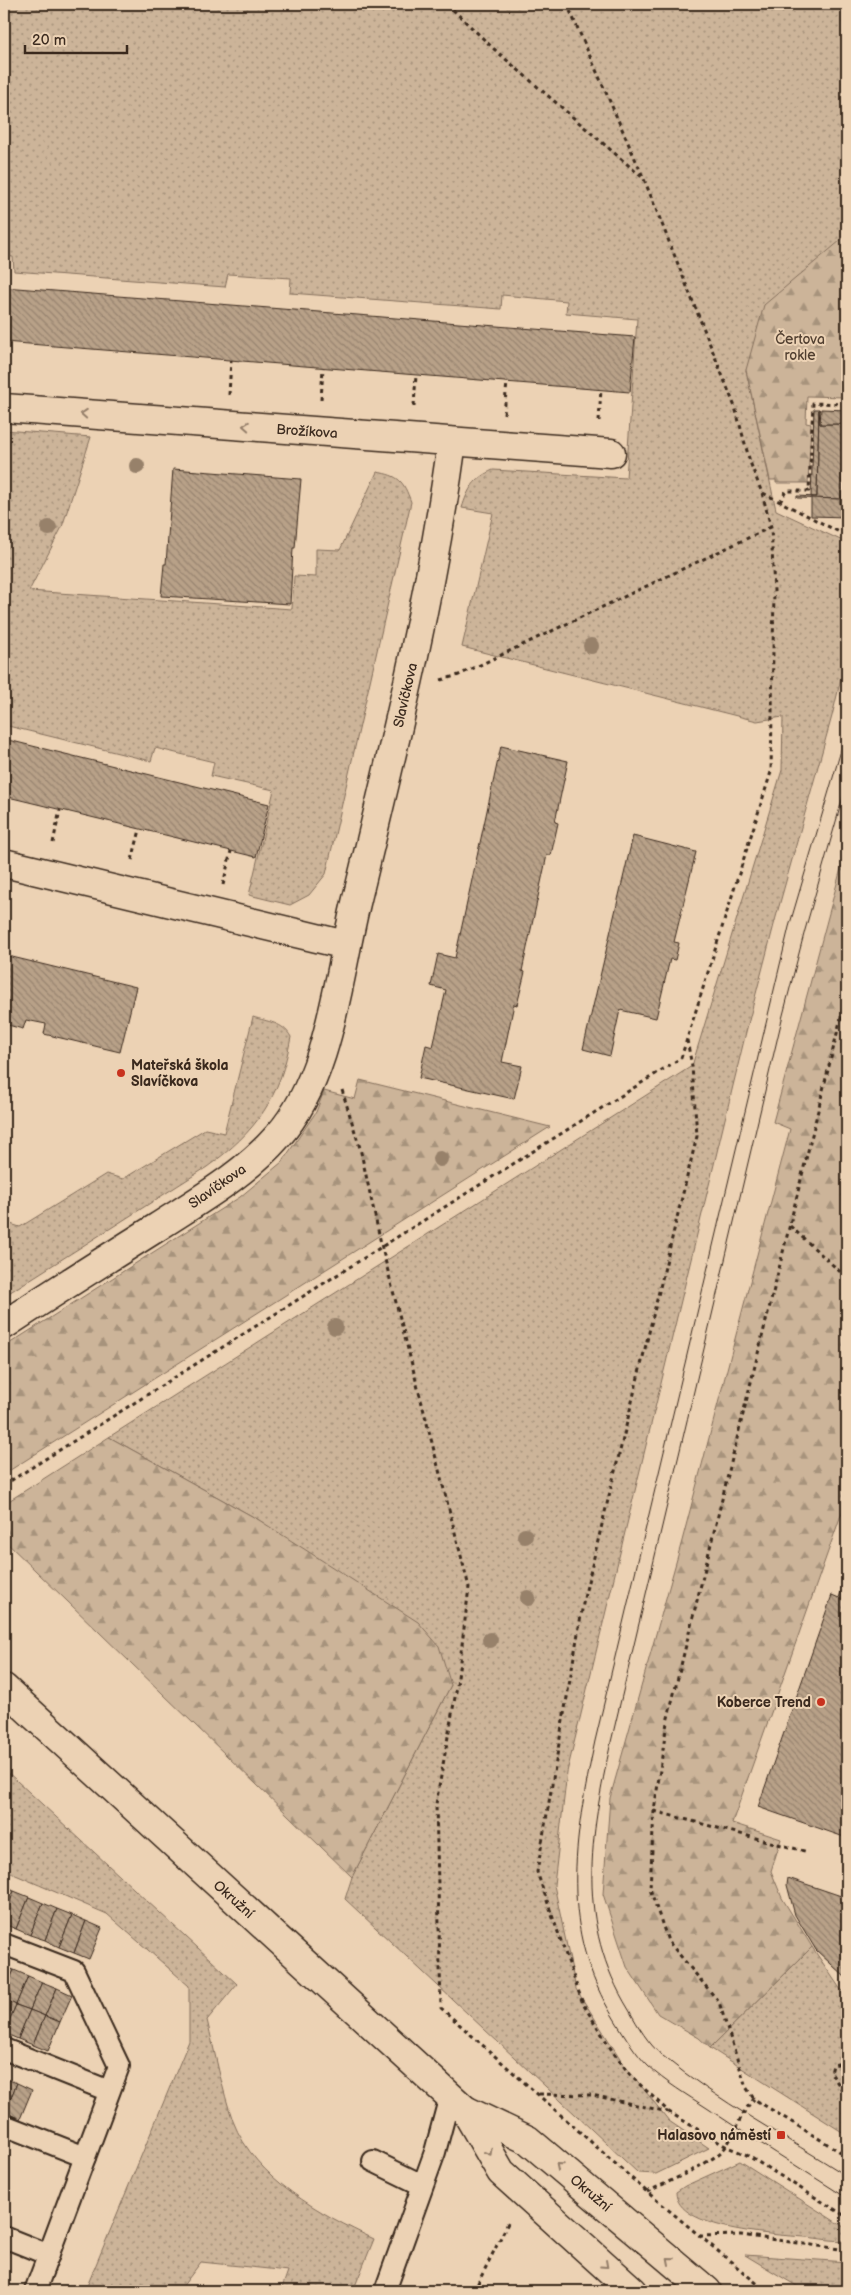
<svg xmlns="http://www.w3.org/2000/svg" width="851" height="2295" viewBox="0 0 851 2295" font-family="'Balsamiq Sans',sans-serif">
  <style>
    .grass { fill: url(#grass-dots); stroke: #846f5c }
    .forest { fill: url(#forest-firs); stroke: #846f5c }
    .building { fill: url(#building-back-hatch); stroke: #3b2a1e }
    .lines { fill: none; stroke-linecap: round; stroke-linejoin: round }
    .lane-casing { stroke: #3b2a1e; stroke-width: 24 }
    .street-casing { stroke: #3b2a1e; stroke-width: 31 }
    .secondary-casing { stroke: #3b2a1e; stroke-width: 31 }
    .path { stroke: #3b2a1e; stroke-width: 3; stroke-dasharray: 4 4; stroke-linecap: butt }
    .lane { stroke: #ecd2b4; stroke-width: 20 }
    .street { stroke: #ecd2b4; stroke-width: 28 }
    .secondary { stroke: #ecd2b4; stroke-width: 28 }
    .tram { stroke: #3b2a1e; stroke-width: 1 }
    .tree { fill: #97816b }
    .oneway { stroke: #947e69 }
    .poi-dot { fill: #c8321e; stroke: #ecd2b4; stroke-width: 2 }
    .labels { text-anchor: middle; stroke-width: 4; stroke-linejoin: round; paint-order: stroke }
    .park-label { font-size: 14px; fill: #513f30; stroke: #ecd2b4 }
    .street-label { font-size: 14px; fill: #3b2a1e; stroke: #ecd2b4 }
    .poi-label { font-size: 14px; font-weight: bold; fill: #3b2a1e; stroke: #ecd2b4; text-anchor: end }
  </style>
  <defs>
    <pattern id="grass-dots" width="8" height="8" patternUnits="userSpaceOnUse" patternTransform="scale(1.25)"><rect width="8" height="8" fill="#ccb499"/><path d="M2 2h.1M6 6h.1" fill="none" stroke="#a7937c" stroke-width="1.8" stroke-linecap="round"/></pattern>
    <pattern id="forest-firs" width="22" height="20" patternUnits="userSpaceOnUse" patternTransform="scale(1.25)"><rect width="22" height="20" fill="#ccb499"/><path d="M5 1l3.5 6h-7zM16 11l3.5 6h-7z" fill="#a7937c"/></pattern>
    <pattern id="building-back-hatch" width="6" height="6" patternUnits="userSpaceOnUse" patternTransform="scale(1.25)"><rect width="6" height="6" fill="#b8a188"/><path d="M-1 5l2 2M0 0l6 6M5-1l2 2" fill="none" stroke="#97836f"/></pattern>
  </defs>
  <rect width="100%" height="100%" fill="#ecd2b4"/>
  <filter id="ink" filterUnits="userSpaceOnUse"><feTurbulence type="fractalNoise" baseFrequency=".02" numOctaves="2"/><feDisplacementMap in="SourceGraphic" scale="10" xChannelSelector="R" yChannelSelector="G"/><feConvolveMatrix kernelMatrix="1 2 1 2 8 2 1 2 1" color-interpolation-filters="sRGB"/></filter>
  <g filter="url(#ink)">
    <g class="grass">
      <path d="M 4,4 L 847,4 L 847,235 L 816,263 L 746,370 L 776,510 L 847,543 L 847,642 L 844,666 L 832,716 L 776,917 L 746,1032 L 567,1772 L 554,1885 L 576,1989 L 623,2063 L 669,2121 L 709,2148 L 656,2174 L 638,2173 L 345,1899 L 352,1877 L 451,1685 L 259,1520 L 109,1437 L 692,1066 L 782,770 L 783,717 L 757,721 L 462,647 L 493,513 L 462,508 C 468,489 474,478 493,470 L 626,478 L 637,319 L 566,313 L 567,301 L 502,295 L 501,309 L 290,293 L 291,278 L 228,274 L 225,287 L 14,271 L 13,257 L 4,256 Z"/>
      <path d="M 4,430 L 91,437 L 62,527 L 29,591 L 292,609 L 294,576 L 316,577 L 316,549 L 340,550 L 377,472 C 399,476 403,480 411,502 L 326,874 L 309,895 L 290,905 L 249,895 L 274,790 L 211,776 L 214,762 L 155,748 L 151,761 L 4,725 Z"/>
      <path d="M 253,1017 C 268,1022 283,1022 291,1037 C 280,1098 257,1131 207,1167 L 4,1296 L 4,1222 L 20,1227 L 106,1174 L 123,1179 L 205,1129 L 224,1133 Z"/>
      <path d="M 4,1769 L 237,1984 L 207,2020 C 215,2053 222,2089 233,2121 C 255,2179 321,2214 374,2239 L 353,2291 L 281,2291 L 288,2271 L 201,2262 L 179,2291 L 85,2291 L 189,2041 L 189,1986 L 107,1914 L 4,1870 Z"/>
      <polygon points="812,1947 841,1990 847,1992 847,2135 710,2048"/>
      <path d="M 740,2161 L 847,2229 L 847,2240 C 835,2242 818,2238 805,2237 C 778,2235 676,2230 676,2192 L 685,2186 Z"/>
      <polygon points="745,2255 847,2262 847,2291 805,2291"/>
    </g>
    <g class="forest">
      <polygon points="847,235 847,379 845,397 807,396 806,423 811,424 808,483 776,483 776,480 770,480 746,370 764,305"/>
      <polygon points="847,846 847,1498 732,1823 781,1839 771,1871 782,1898 812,1947 710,2048 699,2038 658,2014 627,1967 603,1894 610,1798 682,1541 790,1129 773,1122"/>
      <polygon points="360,1080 550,1127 4,1474 4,1347 240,1197 282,1162 316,1112 324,1091 355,1099"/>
      <polygon points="109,1437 259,1520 418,1622 439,1646 451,1685 352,1877 4,1540 4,1504"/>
    </g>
    <g class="building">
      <polygon points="4,287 635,337 630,392 4,342"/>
      <polygon points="814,409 819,409 817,497 811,497"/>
      <polygon points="819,409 820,424 845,424 843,426 842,504 840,504 840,499 797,498 797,496 817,497"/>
      <polygon points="821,409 847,410 847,517 811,516 811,498 840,499 840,504 842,504 843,426 845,424 820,424"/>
      <polygon points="173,469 301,479 295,548 293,548 290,604 161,596 164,564 166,564"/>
      <polygon points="4,739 269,804 256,857 4,796"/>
      <polygon points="501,746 568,761 555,822 558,823 551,855 547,855 522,971 525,972 517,1005 514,1004 502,1062 522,1066 514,1099 419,1078 426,1045 433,1047 446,990 431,986 438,954 455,958"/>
      <polygon points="633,836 696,852 674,942 679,943 675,960 670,959 656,1018 620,1010 610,1056 583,1049"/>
      <polygon points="4,955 136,987 120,1052 44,1034 46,1024 26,1020 23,1029 4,1024"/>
      <polygon points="847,1573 847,1838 758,1807 832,1595 839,1598"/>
      <polygon points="788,1878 847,1898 847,1979 816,1950 795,1915 787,1885"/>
      <polygon points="4,1886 14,1891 4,1918"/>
      <polygon points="14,1891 29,1897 16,1929 4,1924 4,1918"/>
      <polygon points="29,1897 43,1903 30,1935 16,1929"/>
      <polygon points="43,1903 57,1909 45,1940 30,1935"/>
      <polygon points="57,1909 72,1915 59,1947 45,1940"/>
      <polygon points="72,1915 86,1921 74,1953 59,1947"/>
      <polygon points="86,1921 102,1928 89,1959 74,1953"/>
      <polygon points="4,1966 14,1970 4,1994"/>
      <polygon points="14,1970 28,1976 16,2005 4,1999 4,1994"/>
      <polygon points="28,1976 42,1982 30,2010 16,2005"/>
      <polygon points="42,1982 57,1988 45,2016 30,2010"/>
      <polygon points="57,1988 72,1995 60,2022 45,2016"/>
      <polygon points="4,1999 16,2005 4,2033"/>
      <polygon points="16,2005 30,2010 18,2039 4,2033"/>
      <polygon points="30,2010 45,2016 33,2045 18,2039"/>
      <polygon points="45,2016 60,2022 48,2051 33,2045"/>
      <polygon points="4,2078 17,2083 5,2112 4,2112"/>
      <polygon points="17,2083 32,2090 20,2119 5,2112"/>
    </g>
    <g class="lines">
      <defs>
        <g id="lane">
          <polyline points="4,1944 74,1971 119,2066 35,2291"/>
          <polyline points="4,2049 109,2091"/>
          <polyline points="4,2125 85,2157"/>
          <polyline points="373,2161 422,2185"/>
          <polyline points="4,2237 49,2255"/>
          <polyline points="385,2291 435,2152 450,2096"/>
        </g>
        <g id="street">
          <polyline points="4,408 611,453"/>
          <polyline points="4,863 346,945"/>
          <path d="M 4,1325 C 54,1292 105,1260 156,1228 C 199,1200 244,1175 278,1136 C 330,1078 338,977 356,903 C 393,750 431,598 452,442"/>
        </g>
        <g id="secondary">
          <polyline points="4,1688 465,2110 501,2172 633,2291"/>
          <polyline points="465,2110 528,2140 707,2291"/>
        </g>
      </defs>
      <use href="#lane" class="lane-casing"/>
      <use href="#street" class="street-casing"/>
      <use href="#secondary" class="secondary-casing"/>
      <g class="path">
        <polyline points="447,4 494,49 642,177"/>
        <polyline points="229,395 231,360"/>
        <polyline points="321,400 323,368"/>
        <polyline points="414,406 416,375"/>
        <polyline points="504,414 507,382"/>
        <polyline points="599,421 601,389"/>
        <polyline points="763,493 847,536"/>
        <polyline points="780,502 786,491 809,491 813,403 847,404"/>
        <polyline points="441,680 459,675 771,527"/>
        <polyline points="53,843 60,810"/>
        <polyline points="132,860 140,830"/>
        <polyline points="223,885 231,851"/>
        <polyline points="847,993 667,1722 654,1811 650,1889 668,1941 719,2002 746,2087 754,2099 847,2156"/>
        <polyline points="687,1040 692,1066 697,1136 584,1598 537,1872 583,2004 613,2052 631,2076 669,2112 727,2147 745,2154 847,2217"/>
        <polyline points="342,1090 360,1148 382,1248 469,1587 457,1686 436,1804 441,2008 647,2192 766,2291"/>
        <polyline points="790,1226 847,1278"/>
        <polyline points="4,1485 681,1058 771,772 774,591 771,527 762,493 750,462 735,407 644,179 567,4"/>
        <polyline points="654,1811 808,1852"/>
        <polyline points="847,2062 833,2065 831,2073 847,2097"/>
        <polyline points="539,2094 592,2095 668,2112"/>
        <path d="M 647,2192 C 665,2183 718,2161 727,2145 C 737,2129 740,2114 754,2099"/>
        <polyline points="699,2236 741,2235 847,2250"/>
        <polyline points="474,2291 509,2221"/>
      </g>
      <use href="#lane" class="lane"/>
      <use href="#street" class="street"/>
      <use href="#secondary" class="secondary"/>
      <g class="tram">
        <path d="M 847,730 L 789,927 L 595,1741 C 574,1840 558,1929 615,2020 C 625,2036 635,2053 648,2066 C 665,2082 687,2095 707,2108 C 753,2139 800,2168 847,2198"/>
        <path d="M 847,783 L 805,930 L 782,1019 L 611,1742 C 590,1837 575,1922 629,2010 C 638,2026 648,2044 663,2056 C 719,2102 786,2137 847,2176"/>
      </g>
    </g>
    <g class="tree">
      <circle cx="137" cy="466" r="8"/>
      <circle cx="49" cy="528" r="8"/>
      <circle cx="591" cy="646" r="8"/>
      <circle cx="440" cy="1159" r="8"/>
      <circle cx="335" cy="1327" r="8"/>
      <circle cx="525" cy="1536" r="8"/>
      <circle cx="528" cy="1598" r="8"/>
      <circle cx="490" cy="1640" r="8"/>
    </g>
    <defs><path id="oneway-chevron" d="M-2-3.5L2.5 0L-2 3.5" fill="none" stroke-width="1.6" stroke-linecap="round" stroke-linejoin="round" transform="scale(1.25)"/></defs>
    <g class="oneway">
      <use href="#oneway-chevron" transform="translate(84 414) rotate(-176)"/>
      <use href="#oneway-chevron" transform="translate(246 426) rotate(-176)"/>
      <use href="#oneway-chevron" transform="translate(489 2152) rotate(60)"/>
      <use href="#oneway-chevron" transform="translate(559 2166) rotate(-140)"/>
      <use href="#oneway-chevron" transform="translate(670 2260) rotate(-139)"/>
      <use href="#oneway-chevron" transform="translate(605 2265) rotate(42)"/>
    </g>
  </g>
  <g class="poi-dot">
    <circle cx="121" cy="1073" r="5"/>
    <circle cx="821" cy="1702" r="5"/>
    <rect x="776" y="2130" width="10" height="10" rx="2.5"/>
  </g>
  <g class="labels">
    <g class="park-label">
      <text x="800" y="344">Čertova<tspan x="800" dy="16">rokle</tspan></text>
    </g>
    <g class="street-label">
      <text transform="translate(307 431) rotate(4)" y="5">Brožíkova</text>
      <text transform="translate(405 695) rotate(-77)" y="5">Slavíčkova</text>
      <text transform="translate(217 1186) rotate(-35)" y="5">Slavíčkova</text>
      <text transform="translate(234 1899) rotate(42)" y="5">Okružní</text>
      <text transform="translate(591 2193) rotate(40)" y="5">Okružní</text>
    </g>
    <g class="poi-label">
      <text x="131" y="1070" text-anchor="start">Mateřská škola<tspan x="131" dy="16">Slavíčkova</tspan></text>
      <text x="811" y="1707">Koberce Trend</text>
      <text x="771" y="2140">Halasovo náměstí</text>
    </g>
  </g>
  <rect width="851" height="2295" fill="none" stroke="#ecd2b4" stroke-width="20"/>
  <rect x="10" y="10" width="831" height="2275" fill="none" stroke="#3b2a1e" stroke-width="2" filter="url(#ink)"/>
  <path d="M25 45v8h102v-8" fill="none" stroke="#3b2a1e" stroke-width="2.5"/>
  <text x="32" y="45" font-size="15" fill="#3b2a1e" stroke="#ecd2b4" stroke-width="4" paint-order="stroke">20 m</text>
</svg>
